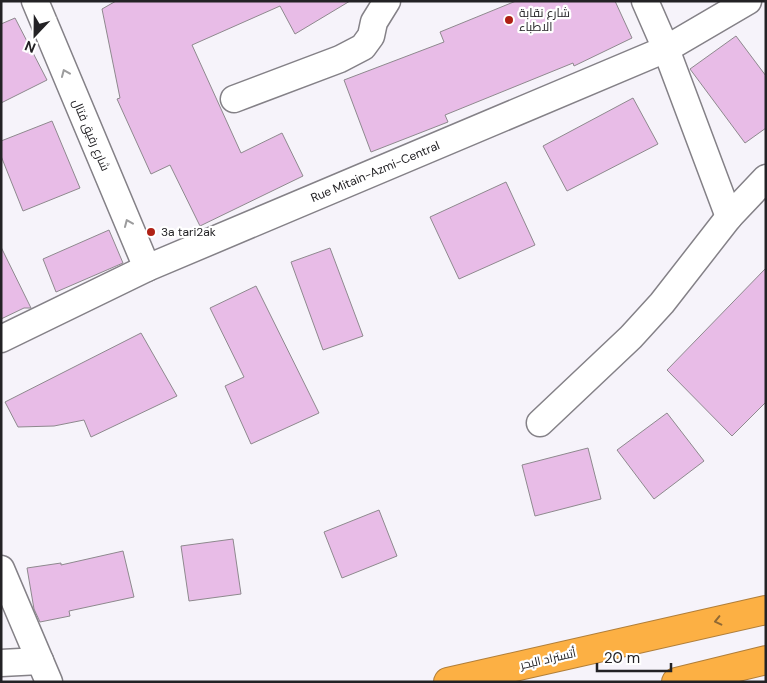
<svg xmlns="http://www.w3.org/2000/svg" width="767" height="683" viewBox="0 0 767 683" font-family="'DM Sans',Cairo,sans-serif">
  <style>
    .building { fill: #e8bce7; stroke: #8e898e }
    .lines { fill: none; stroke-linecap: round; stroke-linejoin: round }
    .street-casing { stroke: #848187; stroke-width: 29 }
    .highway-casing { stroke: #b07e39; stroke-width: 30 }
    .street { stroke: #fff; stroke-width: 26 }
    .highway { stroke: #fcb044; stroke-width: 28 }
    .oneway { stroke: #9c9c9d }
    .oneway2 { stroke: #906934 }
    .poi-dot { fill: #af2015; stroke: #fff; stroke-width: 2 }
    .labels { text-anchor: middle; stroke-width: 4.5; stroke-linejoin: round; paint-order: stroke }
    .poi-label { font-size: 12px; fill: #232225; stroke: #fff; text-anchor: start }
    .street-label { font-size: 12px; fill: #232225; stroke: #fff }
  </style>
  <rect width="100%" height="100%" fill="#f6f3fa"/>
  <g class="building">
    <polygon points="116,1 350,1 295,34 280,6 192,45 241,153 282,133 303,176 200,226 170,165 151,174 117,99 120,98 102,9"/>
    <polygon points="516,1 615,1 632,38 574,66 573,63 445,115 448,122 371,152 344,80 444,42 440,32"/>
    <polygon points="15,18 47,80 1,103 1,24"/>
    <polygon points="736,36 766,76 766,128 745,143 690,69"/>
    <polygon points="633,98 658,144 567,191 543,146"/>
    <polygon points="52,121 80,188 23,211 1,156 1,141"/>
    <polygon points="506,182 535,245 459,279 430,217"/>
    <polygon points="109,230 123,263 56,292 43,259"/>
    <polygon points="1,247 31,308 24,308 1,319"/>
    <polygon points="330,248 363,336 323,350 291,262"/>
    <polygon points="766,268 766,402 732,436 667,370"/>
    <polygon points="256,286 319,413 251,444 225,386 244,377 210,308"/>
    <polygon points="141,333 177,396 91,437 84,420 54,426 18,427 5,402"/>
    <polygon points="667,413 704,461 654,499 617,450"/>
    <polygon points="588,448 601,499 535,516 522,465"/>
    <polygon points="379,510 397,556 342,578 324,532"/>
    <polygon points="233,539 241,594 189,601 181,546"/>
    <polygon points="123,551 134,597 69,611 70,616 40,622 34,609 27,568 61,563 61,565"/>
  </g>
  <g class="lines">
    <defs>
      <g id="street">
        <polyline points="35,1 147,268"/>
        <polyline points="645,1 666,49 729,217"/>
        <polyline points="234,99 340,59 363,47 371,36 374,22 387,1"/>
        <path id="s1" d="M 1,339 L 147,268 L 666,49 L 748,1"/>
        <polyline points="540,423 631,337 662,303 729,217 766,178"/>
        <polyline points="1,569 49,682"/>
        <polyline points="1,663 40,661"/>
      </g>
      <g id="highway">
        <polyline points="448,682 766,610"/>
        <polyline points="676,682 766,660"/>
      </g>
    </defs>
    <use href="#street" class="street-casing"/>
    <use href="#highway" class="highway-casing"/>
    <use href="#street" class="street"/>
    <use href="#highway" class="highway"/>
  </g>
  <defs><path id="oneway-chevron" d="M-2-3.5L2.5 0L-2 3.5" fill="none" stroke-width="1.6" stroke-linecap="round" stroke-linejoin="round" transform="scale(1.25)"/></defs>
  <g class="oneway">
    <use href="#oneway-chevron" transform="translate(65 73) rotate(-113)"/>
    <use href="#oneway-chevron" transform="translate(128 223) rotate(-113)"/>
  </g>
  <use class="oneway2" href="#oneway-chevron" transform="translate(718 621) rotate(167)"/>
  <g class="poi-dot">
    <circle cx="509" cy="20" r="5"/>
    <circle cx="151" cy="232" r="5"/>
  </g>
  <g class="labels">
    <g class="poi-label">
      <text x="519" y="17">شارع نقابة<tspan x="519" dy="14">الاطباء</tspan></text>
      <text x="161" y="236">3a tari2ak</text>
    </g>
    <g class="street-label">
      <text transform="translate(91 135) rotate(67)" y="4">شارع رفيق فتال</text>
      <text dy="4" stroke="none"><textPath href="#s1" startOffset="410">Rue Mitain-Azmi-Central</textPath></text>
      <text transform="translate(548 659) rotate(-13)" y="4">أتستراد البحر</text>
    </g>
  </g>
  <rect width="767" height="683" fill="none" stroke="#232225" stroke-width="5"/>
  <g transform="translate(35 35) rotate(202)" stroke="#ffffff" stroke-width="4" paint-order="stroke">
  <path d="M0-4L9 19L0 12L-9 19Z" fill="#232225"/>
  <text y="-8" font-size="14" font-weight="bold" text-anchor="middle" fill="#232225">N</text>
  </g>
  <path d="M597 663v8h74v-8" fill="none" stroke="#232225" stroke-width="2.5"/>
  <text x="604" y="663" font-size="15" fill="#232225" stroke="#ffffff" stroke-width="4" paint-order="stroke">20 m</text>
</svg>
